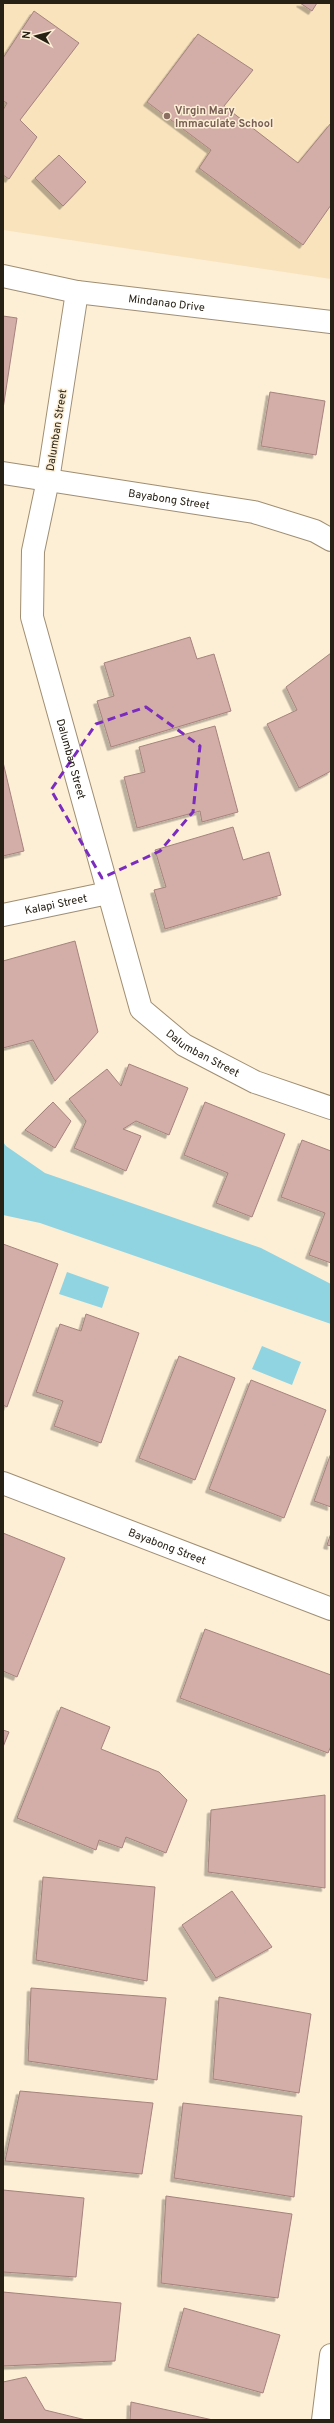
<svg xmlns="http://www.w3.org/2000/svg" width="334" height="2423" viewBox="0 0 334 2423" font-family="Overpass,sans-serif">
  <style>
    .built { fill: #f8e3bd }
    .water { fill: #90d4e2 }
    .building { fill: #d3ada7; stroke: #a6837d; filter: url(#shadow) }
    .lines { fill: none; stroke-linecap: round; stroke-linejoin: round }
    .street-casing { stroke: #9f8e72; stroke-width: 24 }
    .secondary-casing { stroke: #9f8e72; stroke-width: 24 }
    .street { stroke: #fff; stroke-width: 22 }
    .secondary { stroke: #fff; stroke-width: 22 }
    .marked { fill: none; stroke: #7b2cbf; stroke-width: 3; stroke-dasharray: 8 5; stroke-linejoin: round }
    .education-dot { fill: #8d6e63; stroke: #fdefd6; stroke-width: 1.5 }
    .labels { text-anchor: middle; stroke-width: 3; stroke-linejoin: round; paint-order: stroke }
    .education-label { font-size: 11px; font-weight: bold; fill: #785e54; stroke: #fdefd6; text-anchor: start }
    .street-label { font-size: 11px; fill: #272115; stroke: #fdefd6 }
  </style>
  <defs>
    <filter id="shadow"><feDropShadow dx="-3.5" dy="3.5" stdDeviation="0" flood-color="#0004"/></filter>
  </defs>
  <rect width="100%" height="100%" fill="#fdefd6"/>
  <polygon class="built" points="3,3 331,3 331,279 3,230"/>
  <g class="water">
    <polygon points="3,1142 6,1146 45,1173 261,1248 331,1284 331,1324 40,1223 3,1215"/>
    <polygon points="67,1272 109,1287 102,1308 59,1294"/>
    <polygon points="262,1346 301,1362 292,1385 252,1369"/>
  </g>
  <g class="building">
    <polygon points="300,3 317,3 312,11"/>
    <polygon points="34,11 79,43 20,120 37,137 9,179 3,175 3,110 7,103 3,101 3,58"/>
    <polygon points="198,34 253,70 224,106 298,163 331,123 331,205 303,245 199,168 211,150 147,102"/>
    <polygon points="59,155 86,182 63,206 35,178"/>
    <polygon points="3,316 17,318 3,409"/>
    <polygon points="270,392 325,401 316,455 261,446"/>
    <polygon points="190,637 197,659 214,654 231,711 111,747 97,701 114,696 104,663"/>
    <polygon points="331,653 331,771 299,788 267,724 297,710 286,687"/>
    <polygon points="215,726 238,812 202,822 200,811 137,828 124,777 145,772 139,747"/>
    <polygon points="3,762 24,851 3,856"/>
    <polygon points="233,827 243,860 269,852 281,895 165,929 154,890 166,887 155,850"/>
    <polygon points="75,941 98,1032 55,1081 33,1040 3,1048 3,961"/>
    <polygon points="129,1064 188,1088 169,1135 136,1121 123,1129 141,1136 126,1171 74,1148 86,1121 69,1099 107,1069 121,1086"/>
    <polygon points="53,1102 71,1121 55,1148 25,1130"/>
    <polygon points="205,1102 285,1134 252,1217 216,1203 228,1173 184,1155"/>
    <polygon points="302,1140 331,1151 331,1263 309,1255 325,1213 281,1197"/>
    <polygon points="3,1244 58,1264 7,1407 3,1405"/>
    <polygon points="86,1314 139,1333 101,1443 54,1426 63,1401 36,1392 60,1324 81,1331"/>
    <polygon points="179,1356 235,1378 195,1480 139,1458"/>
    <polygon points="251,1380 326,1410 284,1518 209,1489"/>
    <polygon points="331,1453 331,1507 314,1501"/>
    <polygon points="3,1533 65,1558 17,1677 3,1671"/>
    <polygon points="331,1533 331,1546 327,1545"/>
    <polygon points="205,1629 331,1675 331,1746 328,1753 180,1698"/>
    <polygon points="61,1707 110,1727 101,1749 159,1772 187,1800 166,1853 126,1837 122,1848 99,1840 96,1850 17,1818"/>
    <polygon points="3,1730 9,1732 3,1747"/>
    <polygon points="325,1795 325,1888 208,1872 211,1810"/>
    <polygon points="43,1877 155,1887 147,1981 36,1960"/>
    <polygon points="232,1891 272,1947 216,1978 182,1925"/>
    <polygon points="31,1988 166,1998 157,2080 28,2061"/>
    <polygon points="219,1997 311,2014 299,2093 213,2079"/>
    <polygon points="20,2091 153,2103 142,2174 5,2161"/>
    <polygon points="183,2103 302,2116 294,2197 174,2178"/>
    <polygon points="3,2190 84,2198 76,2277 3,2272"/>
    <polygon points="166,2196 292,2214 278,2298 161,2283"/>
    <polygon points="3,2292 121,2303 115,2361 3,2366"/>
    <polygon points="184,2308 280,2335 263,2393 168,2367"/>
    <polygon points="26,2377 45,2410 86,2420 3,2420 3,2382"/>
    <polygon points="131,2402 213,2420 130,2420"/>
  </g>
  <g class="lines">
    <defs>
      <g id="street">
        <path id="s1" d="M 77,292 L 48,480 L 33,551 L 32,617 L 141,1009 L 184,1045 L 255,1082 L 331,1108"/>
        <path id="s2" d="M 3,473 L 254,512 L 315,531 L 331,540"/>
        <path id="s3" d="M 3,915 L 108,893"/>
        <path id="s4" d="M 3,1483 L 331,1609"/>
        <polyline points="323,2420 331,2355"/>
      </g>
      <g id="secondary">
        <path id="s5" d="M 3,276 L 77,292 L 331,322"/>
      </g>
    </defs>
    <use href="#street" class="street-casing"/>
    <use href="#secondary" class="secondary-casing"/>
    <use href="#street" class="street"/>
    <use href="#secondary" class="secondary"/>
  </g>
  <path class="marked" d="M 146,707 L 200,746 L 193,812 L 160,851 L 102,878 L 51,790 L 96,724 Z"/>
  <circle class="education-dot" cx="167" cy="116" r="4"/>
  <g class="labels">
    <g class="education-label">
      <text x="175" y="114">Virgin Mary<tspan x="175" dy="13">Immaculate School</tspan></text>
    </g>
    <g class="street-label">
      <text dy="4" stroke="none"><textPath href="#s5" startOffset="166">Mindanao Drive</textPath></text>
      <text transform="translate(56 430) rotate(-81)" y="4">Dalumban Street</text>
      <text dy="4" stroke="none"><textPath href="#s2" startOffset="168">Bayabong Street</textPath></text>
      <text dy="4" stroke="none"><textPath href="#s1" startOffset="476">Dalumban Street</textPath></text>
      <text dy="4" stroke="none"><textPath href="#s3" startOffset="54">Kalapi Street</textPath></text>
      <text dy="4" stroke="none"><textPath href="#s1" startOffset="812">Dalumban Street</textPath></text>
      <text dy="4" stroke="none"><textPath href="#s4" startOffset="176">Bayabong Street</textPath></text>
    </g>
  </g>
  <rect width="334" height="2423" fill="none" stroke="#272115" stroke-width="8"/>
  <g transform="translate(36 36) rotate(277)" stroke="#fdefd6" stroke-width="3" paint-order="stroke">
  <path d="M0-3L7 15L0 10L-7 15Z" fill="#272115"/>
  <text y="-6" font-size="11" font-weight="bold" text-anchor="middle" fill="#272115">N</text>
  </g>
</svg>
